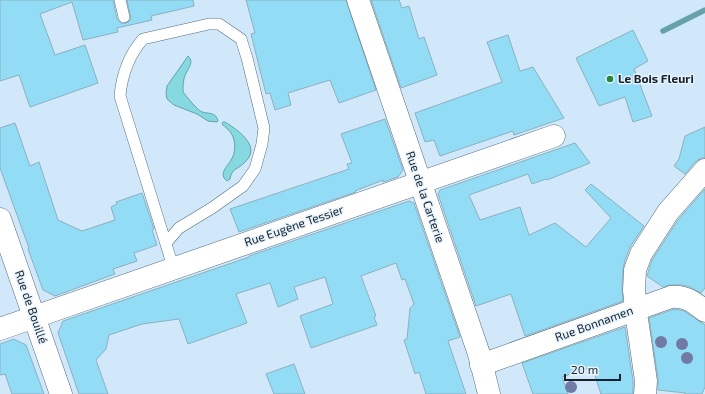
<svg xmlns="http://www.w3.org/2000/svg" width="705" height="394" viewBox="0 0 705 394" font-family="'Exo 2',sans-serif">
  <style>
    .water { fill: #86d9e1; stroke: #65a2aa }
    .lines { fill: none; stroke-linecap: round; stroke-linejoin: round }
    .stream { stroke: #65a2aa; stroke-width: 5.5 }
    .building { fill: #93dcf6; stroke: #8cb1be }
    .lane-casing { stroke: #526c80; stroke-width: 12 }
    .street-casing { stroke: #526c80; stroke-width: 23 }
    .lane { stroke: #fff; stroke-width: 11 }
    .street { stroke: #fff; stroke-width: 22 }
    .tree { fill: #7179a5 }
    .poi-dot { fill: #24863a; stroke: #e7f3fd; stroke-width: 1.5 }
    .labels { text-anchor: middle; stroke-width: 3; stroke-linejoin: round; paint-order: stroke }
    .poi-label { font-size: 12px; font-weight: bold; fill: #17222b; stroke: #e7f3fd; text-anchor: start }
    .street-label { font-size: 12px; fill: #17222b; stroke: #e7f3fd }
  </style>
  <rect width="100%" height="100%" fill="#d0e8fa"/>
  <g class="water">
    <path d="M 188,56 C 196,63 185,71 184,79 C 183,83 183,88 183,92 C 187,97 197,110 202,112 C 209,114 216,112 218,121 L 217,122 L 208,121 L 197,114 L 174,105 L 167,99 L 166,93 L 167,86 Z"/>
    <path d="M 223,122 L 225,122 C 238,130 263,147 244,163 C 237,170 232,168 230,179 L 227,181 C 218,174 227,167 231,160 C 236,153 236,140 231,133 C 229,130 225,127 222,124 Z"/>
  </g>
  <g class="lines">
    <polyline class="stream" points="663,31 705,10"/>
  </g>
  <g class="building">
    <polygon points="0,0 113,0 117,19 122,24 128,22 131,19 127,0 193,0 194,6 151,16 152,20 117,28 118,32 83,40 72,2 40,14 55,55 85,45 98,83 30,107 19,75 0,81"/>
    <polygon points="246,0 346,0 376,90 339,103 330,80 288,93 291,105 275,110 270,93 266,94 251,34 255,33"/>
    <polygon points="371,0 399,0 402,8 409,6 419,39 424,37 437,75 401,88"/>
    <polygon points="633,30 648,61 634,69 652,116 633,122 625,97 599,106 576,58"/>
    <polygon points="508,35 520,71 533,67 564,118 514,135 513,131 440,156 434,140 425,142 415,113 502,82 487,42"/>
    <polygon points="385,119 403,170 398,177 383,182 383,180 355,191 356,192 239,232 230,209 349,169 347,164 352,163 341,134"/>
    <polygon points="15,123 30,166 39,162 58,220 82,231 115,220 111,207 117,204 116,202 142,193 154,229 152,230 157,245 134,253 137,261 113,269 115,274 55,296 43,290 28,249 29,248 0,168 0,128"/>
    <polygon points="705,127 705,158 701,158 696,161 685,174 674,166 679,159 685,136"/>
    <polygon points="575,143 590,163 547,180 546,179 532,184 528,174 469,195 480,220 520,207 529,235 555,223 586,247 611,218 585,190 591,184 644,226 630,247 625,260 623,269 622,289 623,301 525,336 511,294 476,306 438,194 440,190"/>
    <polygon points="705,189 705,288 701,293 690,287 682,285 670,285 663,287 647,276 652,260 678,220"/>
    <polygon points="409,201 414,203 460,337 448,341 466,394 426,394 419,372 415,374 404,340 407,339 410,308 414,304 405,279 402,280 396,263 361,276 376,316 374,317 377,325 311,348 300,316 333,304 325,277 294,287 298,299 278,307 270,283 236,294 247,323 188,344 179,319 142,324 109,335 106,349 96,360 108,394 79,394 58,333 63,321 249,257 249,256"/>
    <polygon points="674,309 684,311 705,325 705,387 702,394 685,394 685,393 658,390 658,379 649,318"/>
    <polygon points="625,327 633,381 633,394 601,394 592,367 562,377 568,394 533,394 522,363"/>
    <polygon points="14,339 26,345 44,394 12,394 5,374 0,375 0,344"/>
    <polygon points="294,364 305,394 274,394 266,374"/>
  </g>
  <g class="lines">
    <defs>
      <g id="lane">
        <polyline points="120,0 124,17"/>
        <path d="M 166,243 L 179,228 L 212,208 L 243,186 L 255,169 L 262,144 L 264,128 L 247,58 L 241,39 L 219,24 L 209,24 L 143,39 C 128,56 122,74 120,96 L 170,257 L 174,268"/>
      </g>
      <g id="street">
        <polyline points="358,0 479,354 489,394"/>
        <polyline points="0,219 61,394"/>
        <polyline points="0,329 554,136"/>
        <path d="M 481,365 L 671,297 C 685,295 695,303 705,311"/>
        <polyline points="645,394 646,381 637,319 634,290 635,270 641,254 668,212 705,170"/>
      </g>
    </defs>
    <use href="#lane" class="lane-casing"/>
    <use href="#street" class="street-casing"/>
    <use href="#lane" class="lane"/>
    <use href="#street" class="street"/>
  </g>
  <g class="tree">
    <circle cx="661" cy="342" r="6"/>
    <circle cx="682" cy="344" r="6"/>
    <circle cx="687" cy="358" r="6"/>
    <circle cx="571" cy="387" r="6"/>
  </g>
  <circle class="poi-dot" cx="610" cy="79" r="4"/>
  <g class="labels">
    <g class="poi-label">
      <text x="618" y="83">Le Bois Fleuri</text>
    </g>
    <g class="street-label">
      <text transform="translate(425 197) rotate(71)" y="4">Rue de la Carterie</text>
      <text transform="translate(294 226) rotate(-19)" y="4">Rue Eugène Tessier</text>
      <text transform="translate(31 307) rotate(71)" y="4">Rue de Bouillé</text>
      <text transform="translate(594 324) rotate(-20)" y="4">Rue Bonnamen</text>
    </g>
  </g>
  <path d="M565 374v6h55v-6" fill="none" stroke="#17222b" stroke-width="2"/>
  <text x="571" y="374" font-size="12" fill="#17222b" stroke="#e7f3fd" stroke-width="3" paint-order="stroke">20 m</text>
</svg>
